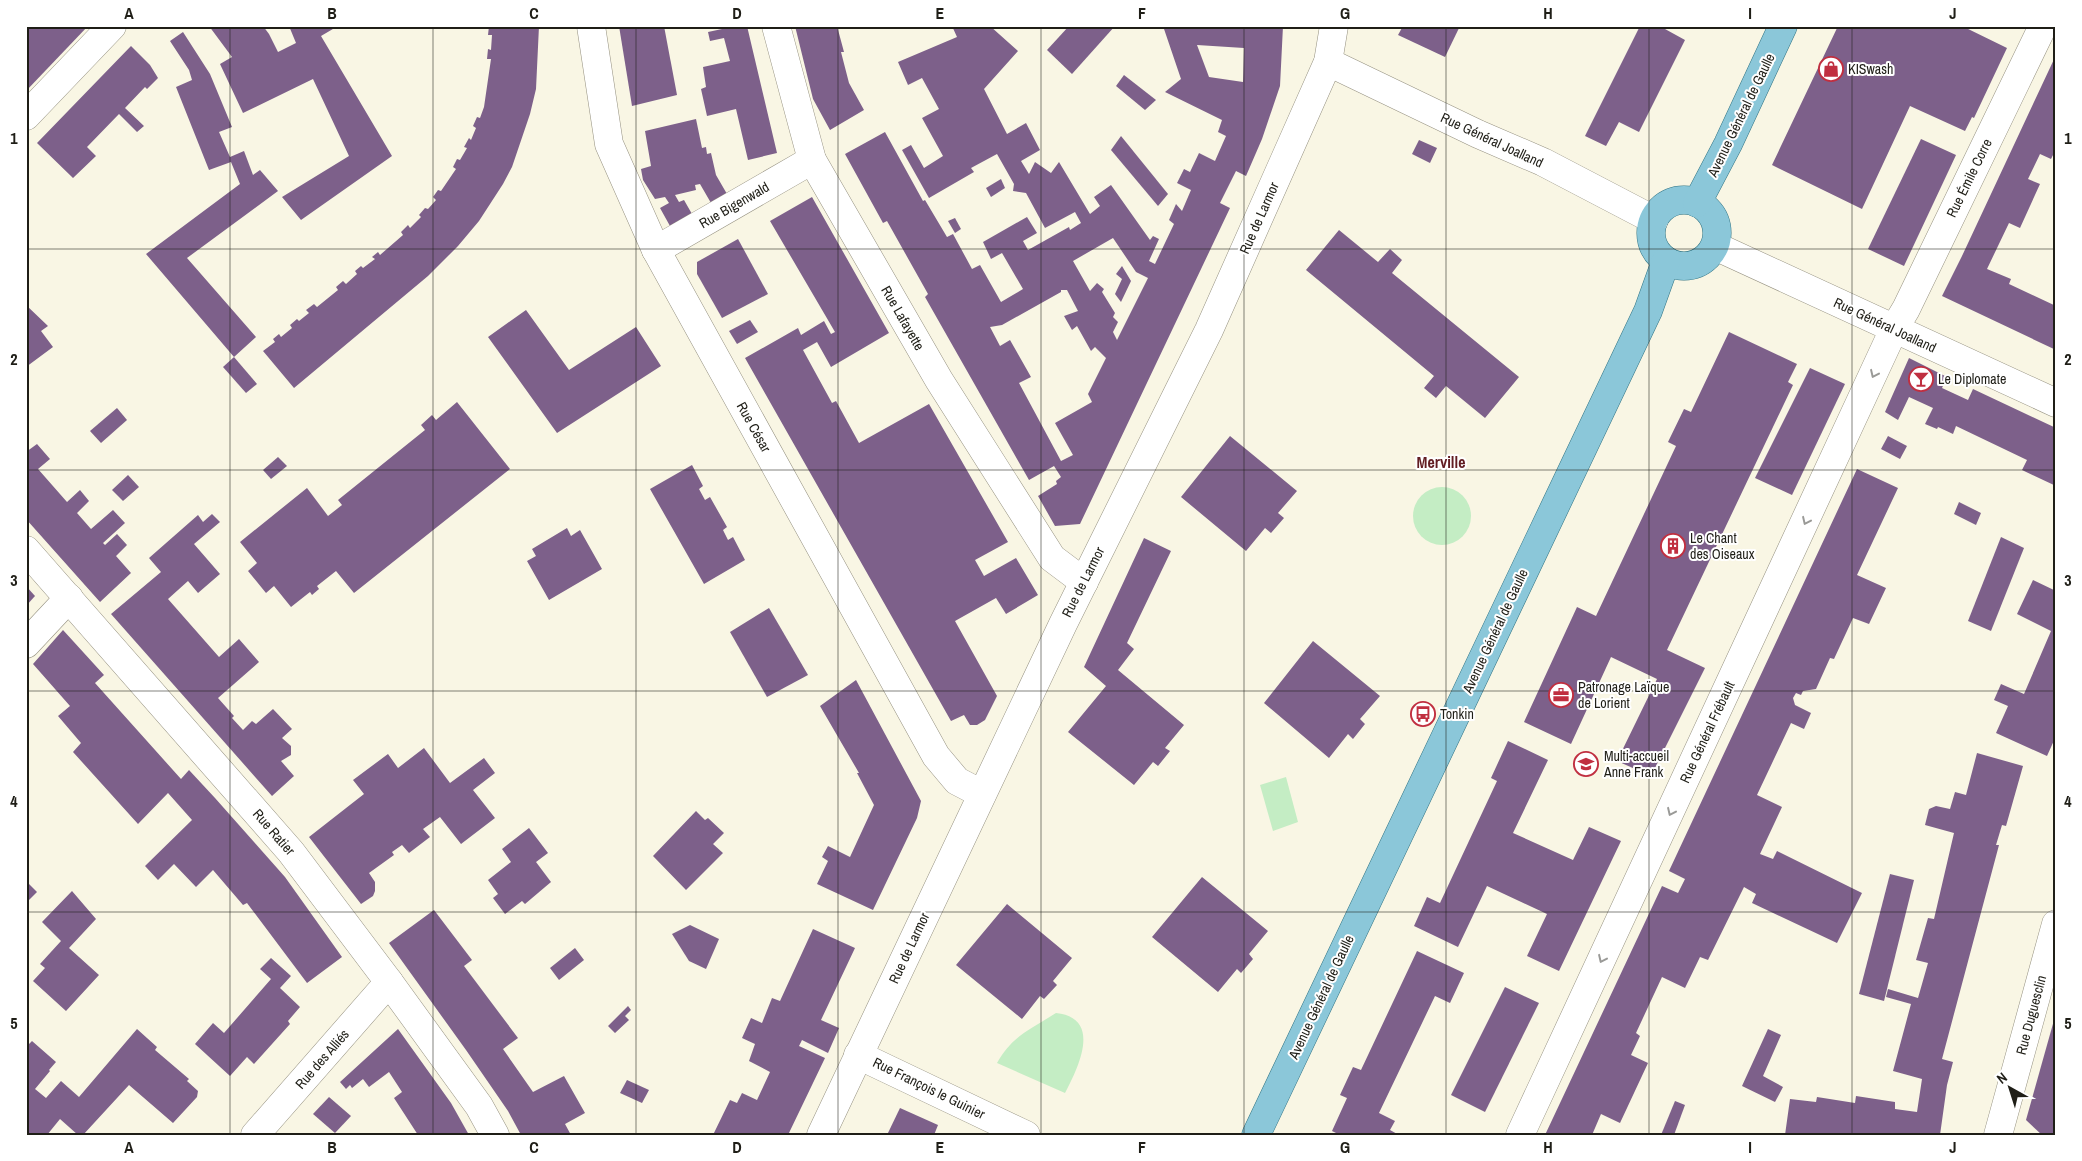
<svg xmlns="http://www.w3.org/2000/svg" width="2082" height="1161" viewBox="0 0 2082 1161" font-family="'Archivo Narrow',sans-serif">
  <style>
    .green { fill: #c4edc4 }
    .building { fill: #7d608a; fill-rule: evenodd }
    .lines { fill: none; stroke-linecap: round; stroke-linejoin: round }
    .minor-casing { stroke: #969282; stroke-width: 29 }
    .major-casing { stroke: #327484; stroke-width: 29 }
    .minor { stroke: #fff; stroke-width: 28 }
    .major { stroke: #8bc7d9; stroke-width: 28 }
    .oneway { stroke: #9a9a97 }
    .grid { fill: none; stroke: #1f1e17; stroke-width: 1; stroke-opacity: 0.55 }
    .labels { text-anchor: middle; stroke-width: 4; stroke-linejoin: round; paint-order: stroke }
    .poi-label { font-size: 14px; fill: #1f1e17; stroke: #fff; text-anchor: start }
    .street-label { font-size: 14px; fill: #1f1e17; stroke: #fff }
    .quarter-label { font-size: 16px; font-weight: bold; fill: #621d22; stroke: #fff }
    .neatline { fill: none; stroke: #1f1e17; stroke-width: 2 }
    .grid-label { font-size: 16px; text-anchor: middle; font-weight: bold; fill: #1f1e17 }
  </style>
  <rect width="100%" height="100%" fill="#f9f6e4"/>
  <g class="green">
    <circle cx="1442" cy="516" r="29"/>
    <polygon points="1286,777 1298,822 1273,831 1260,785"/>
    <path d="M 1056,1013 C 1103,1018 1078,1068 1065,1093 L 997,1063 C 1012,1036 1031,1029 1056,1013 Z"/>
  </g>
  <g class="building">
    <polygon points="26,26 88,26 26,91"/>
    <polygon points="209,26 263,26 269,34 278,52 296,43 289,26 338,26 321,36 392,156 301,220 282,197 349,156 313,79 243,113 220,64 232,57"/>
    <polygon points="489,26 539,26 536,89 530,114 512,167 503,184 479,221 458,246 428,276 294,388 263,351 275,342 273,339 279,334 281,337 292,328 290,325 297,319 299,321 309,313 306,310 314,304 317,307 338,290 336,287 343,281 346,284 357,274 355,271 361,266 363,268 375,259 372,257 378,252 380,255 403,235 401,232 408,225 410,228 421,217 419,215 425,208 428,209 436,200 433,197 438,190 441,191 456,169 453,167 457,159 460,160 467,148 464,147 469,138 471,140 476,128 473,126 477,117 480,118 484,107 491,59 487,59 488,49 491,50 492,35 488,35"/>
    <polygon points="619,26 664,26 677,95 632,106"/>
    <polygon points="721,26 747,26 777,153 748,160 736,109 707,116 701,89 706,87 703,67 730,61 724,38 710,41 708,32 722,29"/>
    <polygon points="795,26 837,26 844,52 841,52 849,83 864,110 830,130 813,99"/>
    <path d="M 952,26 L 990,26 L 1018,51 L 984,89 L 1007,134 L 1026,123 L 1040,150 L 1021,161 L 1029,174 L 1035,162 L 1051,173 L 1059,162 L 1090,214 L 1100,206 L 1094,197 L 1111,185 L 1150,240 L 1153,236 L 1159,239 L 1149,261 L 1155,264 L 1174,224 L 1169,220 L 1176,204 L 1182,211 L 1191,190 L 1177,183 L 1184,169 L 1190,172 L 1199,153 L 1215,161 L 1226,136 L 1218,132 L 1222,120 L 1165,92 L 1181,79 L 1163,26 L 1283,26 L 1280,86 L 1262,139 L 1246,176 L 1236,171 L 1220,203 L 1230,208 L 1080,524 L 1055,526 L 1038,496 L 1057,484 L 1056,481 L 1061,477 L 1054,466 L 1029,480 L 925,297 L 928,294 L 887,221 L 883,223 L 845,154 L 885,132 L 923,201 L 925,200 L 947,237 L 953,234 L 972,269 L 980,265 L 1001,302 L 1023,289 L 1002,253 L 991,259 L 983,242 L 1027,217 L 1037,233 L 1023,241 L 1028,250 L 1069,227 L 1070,230 L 1081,223 L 1075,212 L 1045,228 L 1026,193 L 1013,191 L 1014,184 L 997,154 L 971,168 L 974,172 L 929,198 L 902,150 L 911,145 L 924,168 L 943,156 L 922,118 L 939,109 L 922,78 L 908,85 L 898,62 L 957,37 ZM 1197,45 L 1244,48 L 1243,82 L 1209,77 ZM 1113,238 L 1136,272 L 1148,278 L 1117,340 L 1113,332 L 1118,322 L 1113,317 L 1115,313 L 1102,292 L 1104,289 L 1097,283 L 1090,291 L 1073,261 ZM 1061,290 L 1067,290 L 1078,311 L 1064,316 L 1072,330 L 1077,326 L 1091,351 L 1095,347 L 1106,358 L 1088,394 L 1092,402 L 1055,423 L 1073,455 L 1061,461 L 1019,383 L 1031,377 L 1010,340 L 1000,346 L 990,327 L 1002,325 L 1061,292 Z"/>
    <polygon points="1069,26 1115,26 1072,74 1047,50"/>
    <polygon points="1403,26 1460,26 1445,57 1398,35"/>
    <polygon points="1640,26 1666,26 1665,29 1685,40 1639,132 1619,122 1606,146 1585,136"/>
    <polygon points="1838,26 1962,26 2007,48 1974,118 1972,117 1965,131 1910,106 1862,209 1772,165"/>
    <polygon points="183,32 210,74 232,127 219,132 230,157 244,151 253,175 260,170 278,191 187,258 256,337 234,357 146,254 240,184 231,162 209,170 176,87 192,80 189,70 170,41"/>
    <polygon points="131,46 150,65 158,78 147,89 145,87 125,108 144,126 137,132 119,114 87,147 96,156 73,178 37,143"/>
    <polygon points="2056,55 2056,149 2051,159 2040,154 2028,179 2040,184 2020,228 2009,223 1987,269 2011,279 2009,284 2056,306 2056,350 1942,296 1962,256"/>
    <polygon points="1124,75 1156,100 1145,110 1116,86"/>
    <polygon points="696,119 702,148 706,147 707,154 711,153 716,175 727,194 711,203 700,184 695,185 696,190 675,195 679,202 684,200 692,214 670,226 660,208 669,203 665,197 655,199 643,180 641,169 651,166 645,131"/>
    <polygon points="1121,136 1168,194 1158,206 1111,150"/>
    <polygon points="1921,139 1956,155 1904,266 1868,249"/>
    <polygon points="1419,140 1437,148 1430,163 1412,154"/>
    <polygon points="1001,179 1005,188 991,197 986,188"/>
    <polygon points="812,197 889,333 831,367 817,342 803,350 832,403 836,401 859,443 929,404 1008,542 975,560 984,576 1016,558 1038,595 1006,614 996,598 955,621 997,696 985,720 977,725 970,725 964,715 951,721 745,358 798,328 801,335 824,321 831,334 835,332 770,221"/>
    <polygon points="955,218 961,229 955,233 948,221"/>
    <polygon points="1339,230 1378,262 1390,249 1402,260 1392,273 1519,377 1485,418 1446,386 1436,398 1424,388 1434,376 1306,270"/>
    <polygon points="738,239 768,294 722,318 697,274 697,262"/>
    <polygon points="1122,266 1131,281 1121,302 1115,294 1122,279 1116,274"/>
    <polygon points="26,305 48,326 41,331 53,347 26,367"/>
    <polygon points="526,310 569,370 636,327 661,366 557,433 488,337"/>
    <polygon points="750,320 758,332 737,344 729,331"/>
    <polygon points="1729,332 1797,364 1788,382 1793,385 1667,650 1705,668 1651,776 1617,761 1657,679 1611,657 1571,744 1524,722 1577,607 1596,616 1676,446 1668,442 1684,409 1691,412"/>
    <polygon points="234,357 257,384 246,393 223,367"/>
    <polygon points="1909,358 1947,377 1942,388 1968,400 1973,389 2056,428 2056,486 2022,470 2027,460 1956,426 1953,434 1938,427 1937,429 1925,424 1933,408 1909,397 1898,420 1885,412"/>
    <polygon points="1810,368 1845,384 1792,495 1755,478"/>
    <polygon points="457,402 510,469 354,593 336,571 317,586 319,589 312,595 310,592 291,607 274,586 266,593 248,571 257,563 240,542 307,488 328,516 342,505 338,500 425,430 421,425 432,415 436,420"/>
    <polygon points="117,408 127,420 101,443 90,431"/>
    <polygon points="1230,436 1297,491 1278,513 1284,518 1271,533 1265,528 1246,551 1181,497"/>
    <polygon points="1888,436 1907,446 1900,459 1881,449"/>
    <polygon points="37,444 50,459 38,469 67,502 80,490 89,501 77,513 91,529 113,510 125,523 103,543 105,545 117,534 127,545 116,556 131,573 100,602 26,519 26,452"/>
    <polygon points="278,457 287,466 271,479 263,470"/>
    <polygon points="692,465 703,486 699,489 705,500 710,497 727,527 723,530 728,540 733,537 745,560 704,584 650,489"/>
    <polygon points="1857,469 1898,488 1857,575 1886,588 1869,624 1853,618 1834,659 1830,658 1816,689 1803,691 1801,695 1796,693 1793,698 1795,705 1811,713 1804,729 1791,723 1757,795 1782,807 1760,854 1773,859 1777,851 1862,893 1837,943 1752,903 1756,894 1744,887 1708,960 1700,957 1685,988 1662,977 1636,1033 1640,1036 1631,1055 1648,1063 1620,1123 1601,1114 1592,1135 1545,1135 1662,886 1678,893 1685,879 1669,871"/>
    <polygon points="128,475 139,487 123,501 112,490"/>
    <polygon points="1959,502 1981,513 1976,525 1954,514"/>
    <polygon points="212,514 220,522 194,544 220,574 198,593 188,581 168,599 219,657 239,639 259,662 218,698 234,716 232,718 243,730 252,721 256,724 273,709 292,729 282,738 291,746 291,755 281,761 294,776 272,796 111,614 161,572 149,558 198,515 203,522"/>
    <polygon points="567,528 571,536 580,530 602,569 549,600 527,561 536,556 532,549"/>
    <polygon points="2001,537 2024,548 1991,631 1968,621"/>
    <polygon points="1144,538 1171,551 1127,643 1134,649 1118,670 1184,725 1165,748 1170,751 1158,766 1153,762 1134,785 1068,732 1106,686 1084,667"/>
    <polygon points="2033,580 2056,591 2056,736 2047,756 1996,733 2008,706 1994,700 2001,684 2024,694 2051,631 2017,614"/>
    <polygon points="26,586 35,596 26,606"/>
    <polygon points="769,608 808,675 767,697 730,632"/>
    <polygon points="63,630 104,675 95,683 181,779 189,770 215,798 285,877 342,957 307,983 247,903 243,905 213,870 196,887 174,864 158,880 145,866 192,820 168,793 138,824 73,752 81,743 58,716 70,706 33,664"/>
    <polygon points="1313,641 1380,696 1360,719 1365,724 1353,739 1348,734 1329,758 1264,703"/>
    <polygon points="856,680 921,801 917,818 873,910 817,884 828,861 822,857 828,846 850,857 874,805 857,773 859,773 820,706"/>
    <polygon points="1508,741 1548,760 1513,833 1573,860 1589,827 1621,841 1559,971 1527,956 1547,914 1487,886 1458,947 1414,926 1427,897 1440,903 1497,781 1491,778"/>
    <polygon points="424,748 450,783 484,758 495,773 473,790 495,818 461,844 440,817 423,829 430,837 409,853 402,845 392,852 394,855 369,873 375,882 375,891 373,896 361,904 309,837 364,794 353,780 388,754 398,768"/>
    <polygon points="1977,753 2023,766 2006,826 2002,825 1996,845 1999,845 1942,1059 1953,1062 1947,1085 1940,1135 1785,1135 1790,1099 1816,1102 1817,1097 1855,1103 1856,1096 1895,1102 1895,1109 1917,1112 1922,1079 1893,1071 1911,1004 1886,997 1888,989 1918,998 1928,963 1916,960 1928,918 1934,919 1954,833 1925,825 1929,809 1936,806 1950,809 1955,792 1966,795"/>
    <polygon points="696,811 705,820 708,818 724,833 713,844 723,853 686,890 653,856"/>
    <polygon points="529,828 548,853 536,862 551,882 525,904 522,901 505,914 493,898 498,894 488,880 511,862 502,849"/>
    <polygon points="1890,874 1914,880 1884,1001 1859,994"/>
    <polygon points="1202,877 1268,931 1249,954 1253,959 1241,973 1237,969 1218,992 1152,937"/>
    <polygon points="26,881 37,892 26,903"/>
    <polygon points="72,891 96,919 69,948 99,975 66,1011 33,981 45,968 40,964 61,941 42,922"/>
    <polygon points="1007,904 1072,958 1053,981 1057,985 1044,999 1040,996 1022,1019 956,965"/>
    <polygon points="434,910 472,960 464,966 518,1038 503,1049 533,1092 564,1076 585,1113 565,1124 571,1135 521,1135 508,1111 466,1050 389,943"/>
    <polygon points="690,925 719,939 706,969 689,961 672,934"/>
    <polygon points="813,929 855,948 821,1020 839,1028 828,1053 802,1040 799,1046 825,1058 788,1135 713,1135 730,1100 737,1103 742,1093 757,1100 770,1072 749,1061 755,1044 742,1038 751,1018 762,1023 772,998 780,1001"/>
    <polygon points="575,948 584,960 559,980 550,968"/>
    <polygon points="1417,951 1464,973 1450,1003 1435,996 1379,1113 1395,1121 1390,1130 1399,1135 1340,1135 1332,1131 1347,1098 1340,1095 1353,1067 1361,1070"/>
    <polygon points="271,958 291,976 280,988 300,1007 288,1021 290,1024 254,1064 247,1057 230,1076 195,1044 213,1023 224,1033 271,979 260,969"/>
    <polygon points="1505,987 1539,1003 1485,1112 1451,1095"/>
    <polygon points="628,1006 631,1010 625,1016 629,1020 615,1033 608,1026"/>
    <polygon points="2056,1013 2056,1135 2042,1135 2026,1120"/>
    <polygon points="137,1029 157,1047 155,1050 189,1079 187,1081 198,1091 197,1097 173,1123 129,1085 83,1135 78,1135 60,1119 47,1135 26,1135 26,1047 32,1041 56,1062 49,1070 50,1071 35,1089 46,1098 61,1081 79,1097"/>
    <polygon points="398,1029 451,1103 469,1135 418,1135 394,1098 402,1092 389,1072 369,1087 363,1079 352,1088 350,1085 346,1089 340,1082"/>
    <polygon points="1768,1029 1781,1035 1763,1076 1783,1087 1775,1102 1742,1086"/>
    <polygon points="627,1080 649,1090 642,1103 620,1093"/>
    <polygon points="329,1097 351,1116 335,1133 313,1114"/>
    <polygon points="1675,1101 1685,1105 1674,1135 1661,1135"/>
    <polygon points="900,1108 938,1125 934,1135 887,1135"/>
  </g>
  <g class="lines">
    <defs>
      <g id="minor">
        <polyline points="591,26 609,144 656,250 936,756 957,781 982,794"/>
        <polyline points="776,26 812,160 939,380 1052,558 1084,582"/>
        <polyline points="1328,62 1478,134 1543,162 1654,220"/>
        <polyline points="26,116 112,26"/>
        <polyline points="1715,246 2056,403"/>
        <polyline points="656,250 812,160"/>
        <polyline points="26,550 291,852 389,982 479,1106 495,1135"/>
        <polyline points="26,644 69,598"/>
        <polyline points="858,1055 1026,1135"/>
        <polyline points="255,1135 389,982"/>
        <polyline points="821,1135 1063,624 1209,330 1328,62 1334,26"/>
        <polyline points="1520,1135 1894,329 1906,309 2043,26"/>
        <polyline points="1998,1135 2056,924"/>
      </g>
      <g id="major">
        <circle cx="1684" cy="233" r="33"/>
        <polyline points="1697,203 1728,144 1783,26"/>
        <polyline points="1256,1135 1648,311 1666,261"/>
      </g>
    </defs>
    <use href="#minor" class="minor-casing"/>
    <use href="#major" class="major-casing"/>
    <use href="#minor" class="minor"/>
    <use href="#major" class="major"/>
  </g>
  <defs><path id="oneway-chevron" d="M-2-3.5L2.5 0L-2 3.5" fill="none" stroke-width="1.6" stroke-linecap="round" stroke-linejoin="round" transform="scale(1.25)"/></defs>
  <g class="oneway">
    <use href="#oneway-chevron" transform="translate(1874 374) rotate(115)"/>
    <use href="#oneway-chevron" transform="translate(1806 521) rotate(115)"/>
    <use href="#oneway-chevron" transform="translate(1671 812) rotate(115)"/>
    <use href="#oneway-chevron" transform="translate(1602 959) rotate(115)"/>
  </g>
  <path class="grid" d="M 230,26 L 230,1135M 433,26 L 433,1135M 636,26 L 636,1135M 838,26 L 838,1135M 1041,26 L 1041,1135M 1244,26 L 1244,1135M 1446,26 L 1446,1135M 1649,26 L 1649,1135M 1852,26 L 1852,1135M 26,249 L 2056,249M 26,470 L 2056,470M 26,691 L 2056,691M 26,912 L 2056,912"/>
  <defs>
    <symbol id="shop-ring" viewBox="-11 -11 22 22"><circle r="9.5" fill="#fff" stroke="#c02f40" stroke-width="1.5"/><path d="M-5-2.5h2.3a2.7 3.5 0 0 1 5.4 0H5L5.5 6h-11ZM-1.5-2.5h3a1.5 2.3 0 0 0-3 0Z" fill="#c02f40"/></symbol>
    <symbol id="bar-ring" viewBox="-11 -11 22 22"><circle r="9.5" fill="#fff" stroke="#c02f40" stroke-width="1.5"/><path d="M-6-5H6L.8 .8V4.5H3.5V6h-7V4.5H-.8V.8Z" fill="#c02f40"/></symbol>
    <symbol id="building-ring" viewBox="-11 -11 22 22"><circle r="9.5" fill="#fff" stroke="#c02f40" stroke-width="1.5"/><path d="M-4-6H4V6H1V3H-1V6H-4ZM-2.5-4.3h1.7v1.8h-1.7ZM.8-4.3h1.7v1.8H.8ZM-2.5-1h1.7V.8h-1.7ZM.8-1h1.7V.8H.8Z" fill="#c02f40"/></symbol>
    <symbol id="office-ring" viewBox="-11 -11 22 22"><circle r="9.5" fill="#fff" stroke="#c02f40" stroke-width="1.5"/><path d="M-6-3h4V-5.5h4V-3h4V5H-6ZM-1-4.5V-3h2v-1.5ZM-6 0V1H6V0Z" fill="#c02f40"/></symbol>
    <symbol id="bus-ring" viewBox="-11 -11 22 22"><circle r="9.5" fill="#fff" stroke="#c02f40" stroke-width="1.5"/><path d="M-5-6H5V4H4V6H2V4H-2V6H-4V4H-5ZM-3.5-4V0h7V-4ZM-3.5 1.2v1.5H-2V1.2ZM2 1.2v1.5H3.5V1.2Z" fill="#c02f40"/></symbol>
    <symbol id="school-ring" viewBox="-11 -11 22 22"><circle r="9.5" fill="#fff" stroke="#c02f40" stroke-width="1.5"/><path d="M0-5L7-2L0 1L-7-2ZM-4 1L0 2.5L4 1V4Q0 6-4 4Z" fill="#c02f40"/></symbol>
  </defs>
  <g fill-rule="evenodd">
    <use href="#shop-ring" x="1817" y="55" width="28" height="28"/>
    <use href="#bar-ring" x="1907" y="365" width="28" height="28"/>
    <use href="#building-ring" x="1659" y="532" width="28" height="28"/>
    <use href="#office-ring" x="1547" y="681" width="28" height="28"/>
    <use href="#bus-ring" x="1409" y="700" width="28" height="28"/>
    <use href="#school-ring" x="1572" y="750" width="28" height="28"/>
  </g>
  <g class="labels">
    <g class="poi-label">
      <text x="1848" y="74">KISwash</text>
      <text x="1938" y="384">Le Diplomate</text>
      <text x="1690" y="543">Le Chant<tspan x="1690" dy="16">des Oiseaux</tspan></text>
      <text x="1578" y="692">Patronage Laïque<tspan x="1578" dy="16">de Lorient</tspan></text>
      <text x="1440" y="719">Tonkin</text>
      <text x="1604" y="761">Multi-accueil<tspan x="1604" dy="16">Anne Frank</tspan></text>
    </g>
    <g class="street-label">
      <text transform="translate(1741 115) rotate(-64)" y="5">Avenue Général de Gaulle</text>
      <text transform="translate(1492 140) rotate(25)" y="5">Rue Général Joalland</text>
      <text transform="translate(1969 178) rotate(-64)" y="5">Rue Émile Corre</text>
      <text transform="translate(734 205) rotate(-30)" y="5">Rue Bigenwald</text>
      <text transform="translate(1259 218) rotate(-66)" y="5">Rue de Larmor</text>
      <text transform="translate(903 318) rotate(60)" y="5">Rue Lafayette</text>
      <text transform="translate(1885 325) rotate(25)" y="5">Rue Général Joalland</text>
      <text transform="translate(754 427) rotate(61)" y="5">Rue César</text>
      <text transform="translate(1083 582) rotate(-63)" y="5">Rue de Larmor</text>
      <text transform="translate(1495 631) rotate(-65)" y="5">Avenue Général de Gaulle</text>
      <text transform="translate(1707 732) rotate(-65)" y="5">Rue Général Frébault</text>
      <text transform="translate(274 832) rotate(49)" y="5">Rue Ratier</text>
      <text transform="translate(909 948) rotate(-65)" y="5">Rue de Larmor</text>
      <text transform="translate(1321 997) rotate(-65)" y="5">Avenue Général de Gaulle</text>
      <text transform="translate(2031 1015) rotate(-75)" y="5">Rue Duguesclin</text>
      <text transform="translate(322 1059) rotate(-49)" y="5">Rue des Alliés</text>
      <text transform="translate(929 1088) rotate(26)" y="5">Rue François le Guinier</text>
    </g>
    <g class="quarter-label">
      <text x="1441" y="468">Merville</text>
    </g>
  </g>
  <rect width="2082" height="1161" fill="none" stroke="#ffffff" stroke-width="55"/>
  <g transform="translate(2010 1088) rotate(321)" stroke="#ffffff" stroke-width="4" paint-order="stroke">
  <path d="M0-4L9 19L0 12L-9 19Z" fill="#1f1e17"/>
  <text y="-8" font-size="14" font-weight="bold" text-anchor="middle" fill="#1f1e17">N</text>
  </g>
  <rect x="28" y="28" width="2026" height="1106" class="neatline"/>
  <g class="grid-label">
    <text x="129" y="19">A</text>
    <text x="332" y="19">B</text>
    <text x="534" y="19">C</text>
    <text x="737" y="19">D</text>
    <text x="940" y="19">E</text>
    <text x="1142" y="19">F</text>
    <text x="1345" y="19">G</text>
    <text x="1548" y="19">H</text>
    <text x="1750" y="19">I</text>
    <text x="1953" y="19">J</text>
    <text x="14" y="144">1</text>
    <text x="2068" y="144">1</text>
    <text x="14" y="365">2</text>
    <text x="2068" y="365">2</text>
    <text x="14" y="586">3</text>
    <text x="2068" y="586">3</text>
    <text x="14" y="807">4</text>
    <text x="2068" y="807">4</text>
    <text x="14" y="1029">5</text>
    <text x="2068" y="1029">5</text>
    <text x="129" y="1153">A</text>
    <text x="332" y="1153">B</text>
    <text x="534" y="1153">C</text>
    <text x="737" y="1153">D</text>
    <text x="940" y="1153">E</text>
    <text x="1142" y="1153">F</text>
    <text x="1345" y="1153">G</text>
    <text x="1548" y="1153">H</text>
    <text x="1750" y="1153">I</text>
    <text x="1953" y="1153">J</text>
  </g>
</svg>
